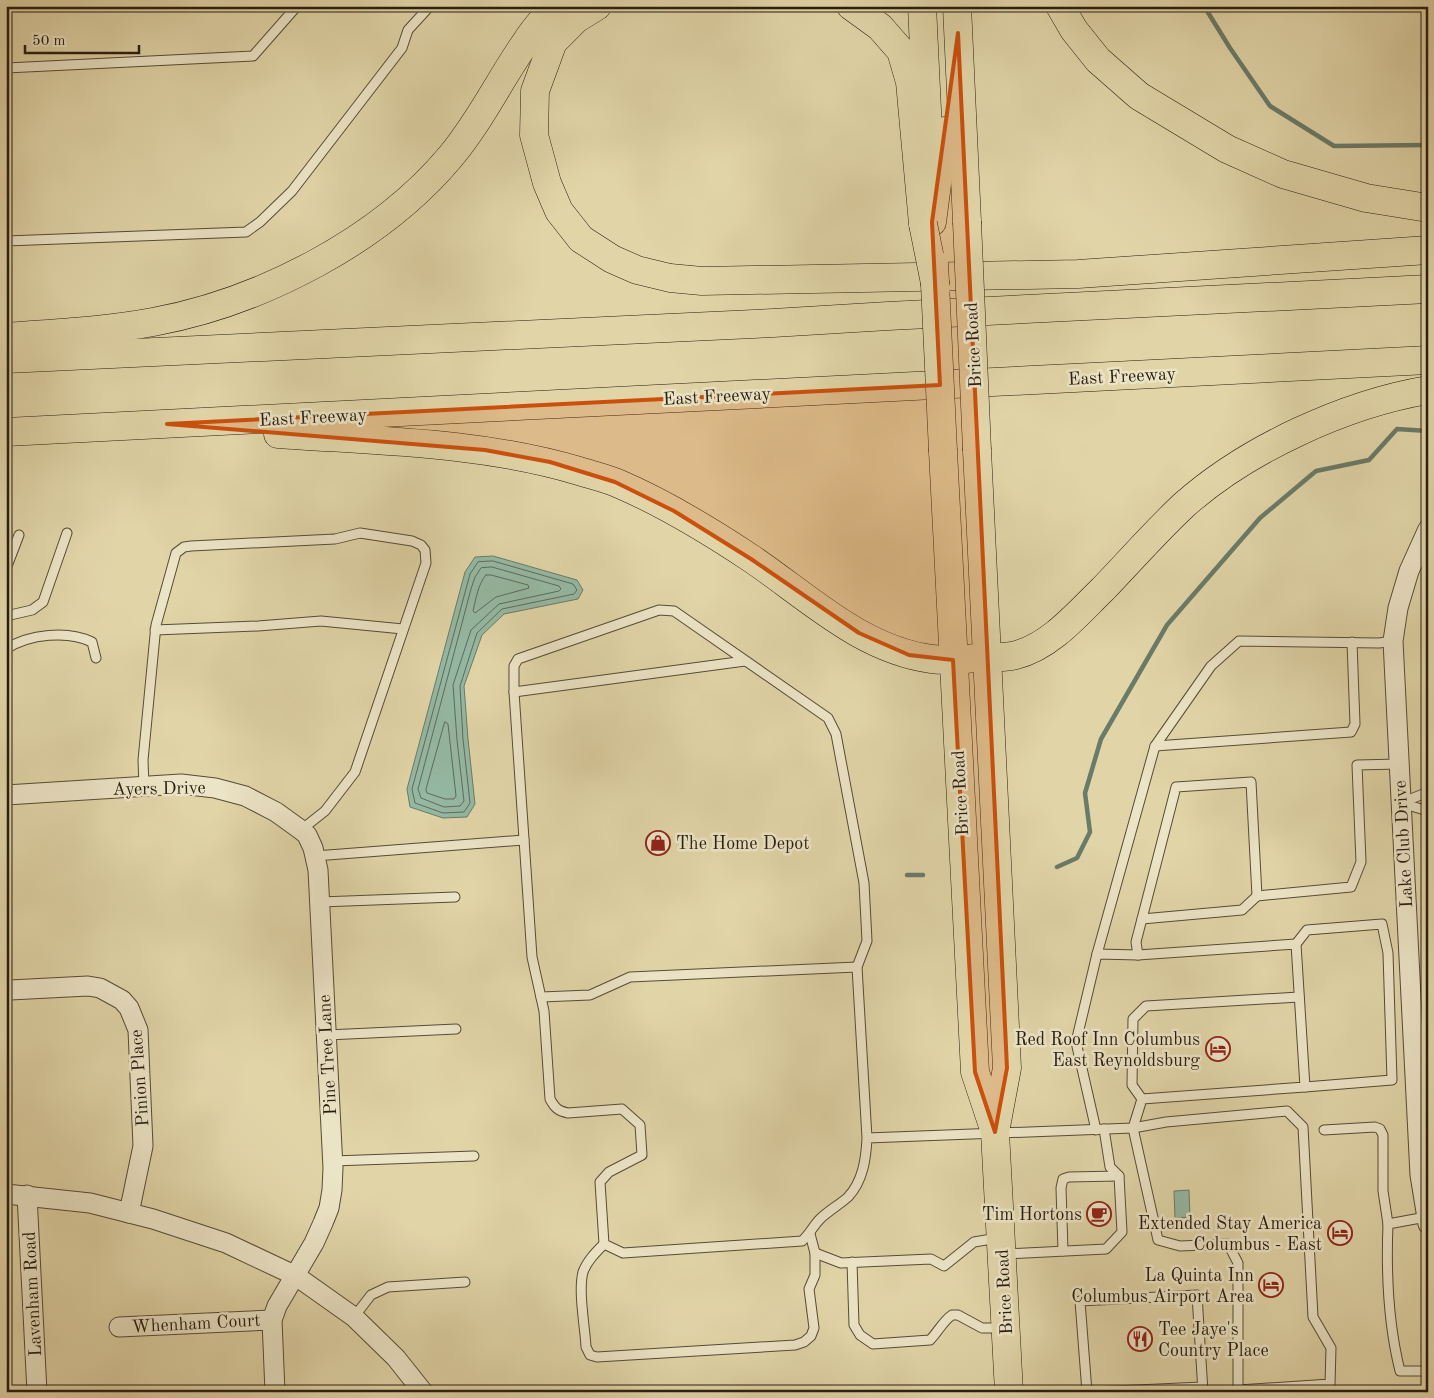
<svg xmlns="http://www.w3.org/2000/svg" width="1434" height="1398" viewBox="0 0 1434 1398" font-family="'Old Standard TT',serif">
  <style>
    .water { fill: #95b9a4; stroke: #697b69 }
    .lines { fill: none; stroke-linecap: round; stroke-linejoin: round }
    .shore { stroke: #5e6b5a; stroke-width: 1 }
    .stream { stroke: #697b69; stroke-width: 4.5 }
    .service-casing { stroke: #564b37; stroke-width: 11 }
    .minor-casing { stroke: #564b37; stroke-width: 21 }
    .primary-casing { stroke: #281d11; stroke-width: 29 }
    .motorway-casing { stroke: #281d11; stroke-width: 29 }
    .service { stroke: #ece4c6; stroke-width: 9 }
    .minor { stroke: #ece4c6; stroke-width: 19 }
    .primary { stroke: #e1d5a8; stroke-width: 28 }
    .motorway { stroke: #e1d5a8; stroke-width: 28 }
    .primary-bridge-casing { stroke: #281d11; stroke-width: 29; stroke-linecap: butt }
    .motorway-bridge-casing { stroke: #281d11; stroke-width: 29; stroke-linecap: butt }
    .primary-bridge { stroke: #e1d5a8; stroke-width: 28 }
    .motorway-bridge { stroke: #e1d5a8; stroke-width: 28 }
    .marked { fill: #cb500d; fill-opacity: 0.2; stroke: #cb500d; stroke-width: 4; stroke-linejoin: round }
    .labels { text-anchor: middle; stroke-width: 5; stroke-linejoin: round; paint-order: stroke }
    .street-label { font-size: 18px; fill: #281d11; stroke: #ece4c6 }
    .poi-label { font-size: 18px; fill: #281d11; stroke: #ece4c6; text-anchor: end }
  </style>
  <rect width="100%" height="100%" fill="#e1d5a8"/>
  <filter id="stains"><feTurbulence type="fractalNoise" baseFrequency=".004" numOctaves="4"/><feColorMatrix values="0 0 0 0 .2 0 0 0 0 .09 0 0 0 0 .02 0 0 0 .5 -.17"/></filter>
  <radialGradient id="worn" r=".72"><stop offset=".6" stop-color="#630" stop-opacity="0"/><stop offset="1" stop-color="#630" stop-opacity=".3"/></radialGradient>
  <g class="water">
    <polygon points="493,556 577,580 583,590 578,599 504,614 482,635 464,686 468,739 475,804 467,817 443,818 410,807 407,789 465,572 475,557"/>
    <polygon points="1189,1190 1190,1217 1175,1218 1174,1191"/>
  </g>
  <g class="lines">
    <g class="shore">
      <polygon points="493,561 573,584 577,590 574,594 502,609 477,633 460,686 463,739 470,803 464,812 443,813 415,803 412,789 470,574 478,562"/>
      <polygon points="492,567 559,586 561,589 559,591 499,604 471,630 453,685 457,740 464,801 460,806 444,807 421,798 418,789 471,589 475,577 481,568"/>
      <path d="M 486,575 L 491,575 L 528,585 L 529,588 L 496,597 L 475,613 L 473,611 C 476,599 478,584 486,575 Z"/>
      <polygon points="445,722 448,724 456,796 454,799 445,799 427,793 426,790"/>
    </g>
    <g class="stream">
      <polyline points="1204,6 1230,48 1270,106 1334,146 1428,145"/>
      <polyline points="1057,867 1077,858 1090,832 1085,793 1101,739 1167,625 1260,518 1316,471 1369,460 1397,429 1428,431"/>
      <polyline points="907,875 923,875"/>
    </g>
    <defs>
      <g id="service">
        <polyline points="6,68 253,56 297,6"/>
        <polyline points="6,241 246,232 260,222 292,191 402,48 408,30 430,6"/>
        <polyline points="6,569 19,535"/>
        <polyline points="6,616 32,610 43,602 67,533"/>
        <polyline points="155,630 258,626 321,621 403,629"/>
        <path d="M 6,649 C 29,634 68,630 92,642 L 96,658"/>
        <polyline points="514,692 745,661"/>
        <polyline points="1155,746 1351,732 1355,724 1352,642"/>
        <polyline points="144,786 143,760 156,625 176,553 184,547 191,546 335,539 360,533 412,541 421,545 425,550 426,563 355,772 325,811 301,830"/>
        <polyline points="1401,803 1428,792"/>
        <polyline points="1401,803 1428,811"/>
        <polyline points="315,856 524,840"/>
        <polyline points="320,902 455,897"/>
        <polyline points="1142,919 1242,910 1257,896"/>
        <polyline points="1296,944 1307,930 1382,924 1388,953 1392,1080 1305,1087"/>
        <polyline points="1097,954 1155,746 1211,666 1239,641 1379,643 1393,641"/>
        <polyline points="541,997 590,995 630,977 857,967"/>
        <polyline points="327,1035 456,1029"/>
        <polyline points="1142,1099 1132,1085 1133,1019 1146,1006 1299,997"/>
        <polyline points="1096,1130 1076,1042 1097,954 1138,955"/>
        <polyline points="1324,1130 1375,1127 1380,1129 1383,1135 1383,1191 1388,1224"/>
        <path d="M 867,1138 L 857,967 L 867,941 L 864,883 L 836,734 L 828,718 L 674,611 L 659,610 L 518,659 L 514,666 L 514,692 L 532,957 L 544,1011 L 550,1099 C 555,1108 558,1111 568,1113 L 622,1109 L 640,1125 L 642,1155 L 609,1172 L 600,1182 L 604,1244 L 623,1253 L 802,1241 C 810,1234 813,1226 820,1219 C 828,1211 839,1205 848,1197 C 863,1181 866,1159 867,1138 L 1133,1128 L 1166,1122 L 1287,1111 L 1303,1127 L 1313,1317 L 1331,1348 L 1330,1384 L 1238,1390"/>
        <polyline points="333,1161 474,1156"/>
        <path d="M 1426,1217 L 1388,1224 C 1386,1273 1388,1323 1400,1371 L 1428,1371"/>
        <path d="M 604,1244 C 596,1252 587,1261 583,1272 C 578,1291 585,1327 586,1347 L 590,1355 L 597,1357 L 795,1345 L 804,1342 L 811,1336 L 814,1328 L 809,1289 L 815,1275 L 815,1253 L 810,1234"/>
        <polyline points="1063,1251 1061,1188 1063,1179 1069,1177 1119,1176"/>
        <polyline points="815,1253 841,1263 931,1259 944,1266 974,1242 998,1238"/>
        <polyline points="1004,1254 1106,1249 1122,1232 1119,1176 1110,1167 1104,1129"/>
        <path d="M 852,1262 L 854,1325 L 860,1335 L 873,1344 L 930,1340 C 938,1332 943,1321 952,1315 L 958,1315 L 982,1328 L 1002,1328"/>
        <polyline points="354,1317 371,1295 388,1287 465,1282"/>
        <polyline points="1087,1392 1080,1301 1197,1295 1203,1392"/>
        <polyline points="1093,1392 1202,1387"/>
        <polyline points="1238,1392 1238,1263 1228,1244 1180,1246 1158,1240 1133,1128 1142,1099 1305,1087 1296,944 1138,955 1136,942 1176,787 1251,782 1257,896 1351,887 1361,862 1357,765 1399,764"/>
      </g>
      <g id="minor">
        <polyline points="1428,529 1409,571 1398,608 1393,641 1420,1175 1428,1224"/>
        <polyline points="6,795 181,784 215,788 245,796 276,812 301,830 307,835 313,848 318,870 333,1168 332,1190 329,1208 323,1223 314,1243 277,1306 272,1320 275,1392"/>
        <polyline points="10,990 88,986 100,988 122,1000 129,1008 138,1030 143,1146 129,1213"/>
        <polyline points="6,1194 90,1203 153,1219 226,1243 296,1276 354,1317 396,1358 423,1392"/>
        <polyline points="27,1195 37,1392"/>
        <polyline points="119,1327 272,1320"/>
      </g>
      <g id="primary">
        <polyline points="922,6 929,152"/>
        <polyline points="957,6 967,222"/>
        <polyline points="932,222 944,131"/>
        <polyline points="977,450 1007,1068 995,1132 1009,1392"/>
        <polyline points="943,451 975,1072 994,1129"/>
      </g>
      <g id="motorway">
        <polyline points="597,6 576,19 553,42 535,91 534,135 547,183 559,211 581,239 612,259 637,270 670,278 702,281 1078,274 1428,250"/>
        <polyline points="851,6 880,27 901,51 910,82 923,224"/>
        <polyline points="1060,6 1074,30 1098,60 1139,96 1227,149 1283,174 1366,198 1428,208"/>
        <path d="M 6,337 C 55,333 105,331 153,322 C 261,302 380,241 451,156 C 481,120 500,79 526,42 C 534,29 545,18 554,6"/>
        <polyline points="6,359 773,323 888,316 1428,289"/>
        <polyline points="6,432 1428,360"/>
        <path d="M 278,434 C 378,441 482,442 579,471 C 592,475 605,478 617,483 C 664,503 710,531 752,559 C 808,597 862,650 932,659 C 947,661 962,659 977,658 C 990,657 1004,658 1016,655 C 1051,646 1078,613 1103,589 C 1130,561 1156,531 1184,505 C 1247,449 1345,404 1428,390"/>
      </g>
    </defs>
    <use href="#service" class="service-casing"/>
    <use href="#minor" class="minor-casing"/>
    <use href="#primary" class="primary-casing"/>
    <use href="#motorway" class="motorway-casing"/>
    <use href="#service" class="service"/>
    <use href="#minor" class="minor"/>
    <use href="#primary" class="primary"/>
    <use href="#motorway" class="motorway"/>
    <defs>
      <g id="primary-bridge">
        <polyline points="967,222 977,450"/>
        <polyline points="934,263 943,451"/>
      </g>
      <polyline id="motorway-bridge" points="923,224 936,288"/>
    </defs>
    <use href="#primary-bridge" class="primary-bridge-casing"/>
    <use href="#motorway-bridge" class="motorway-bridge-casing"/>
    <use href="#primary-bridge" class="primary-bridge"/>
    <use href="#motorway-bridge" class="motorway-bridge"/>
  </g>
  <path class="marked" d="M 958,33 L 1007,1068 L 995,1132 L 975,1072 L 953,660 L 909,655 L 859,633 L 751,559 L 674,511 L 615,482 L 550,462 L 485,450 L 167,424 L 940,385 L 932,222 Z"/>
  <defs>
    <symbol id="shop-ring" viewBox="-11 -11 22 22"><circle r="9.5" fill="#ece4c6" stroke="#8f2418" stroke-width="1.5"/><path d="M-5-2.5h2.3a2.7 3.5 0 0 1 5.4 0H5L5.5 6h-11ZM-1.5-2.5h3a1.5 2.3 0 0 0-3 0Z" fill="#8f2418"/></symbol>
    <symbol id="hotel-ring" viewBox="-11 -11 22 22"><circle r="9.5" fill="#ece4c6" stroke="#8f2418" stroke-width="1.5"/><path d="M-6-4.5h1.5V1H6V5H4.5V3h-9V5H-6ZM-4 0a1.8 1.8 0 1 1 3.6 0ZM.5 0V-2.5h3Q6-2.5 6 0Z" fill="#8f2418"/></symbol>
    <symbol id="cafe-ring" viewBox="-11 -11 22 22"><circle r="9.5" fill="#ece4c6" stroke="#8f2418" stroke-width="1.5"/><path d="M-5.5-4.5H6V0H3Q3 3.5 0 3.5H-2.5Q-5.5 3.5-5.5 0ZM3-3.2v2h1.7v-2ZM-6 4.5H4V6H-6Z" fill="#8f2418"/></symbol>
    <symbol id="restaurant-ring" viewBox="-11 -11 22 22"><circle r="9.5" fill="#ece4c6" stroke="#8f2418" stroke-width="1.5"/><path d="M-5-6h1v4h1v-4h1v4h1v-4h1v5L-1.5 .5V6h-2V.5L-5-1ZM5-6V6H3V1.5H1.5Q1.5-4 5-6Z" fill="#8f2418"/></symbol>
  </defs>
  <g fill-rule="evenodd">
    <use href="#shop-ring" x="644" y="829" width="28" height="28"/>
    <use href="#hotel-ring" x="1204" y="1035" width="28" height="28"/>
    <use href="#cafe-ring" x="1085" y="1200" width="28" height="28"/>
    <use href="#hotel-ring" x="1326" y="1219" width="28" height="28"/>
    <use href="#hotel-ring" x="1257" y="1271" width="28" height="28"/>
    <use href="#restaurant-ring" x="1126" y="1325" width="28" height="28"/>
  </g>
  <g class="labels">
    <g class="street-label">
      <text transform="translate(973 345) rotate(-93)" y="6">Brice Road</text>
      <text transform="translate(1122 376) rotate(-3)" y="6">East Freeway</text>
      <text transform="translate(717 396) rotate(-3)" y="6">East Freeway</text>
      <text transform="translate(313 417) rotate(-3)" y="6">East Freeway</text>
      <text transform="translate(159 788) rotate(-1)" y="6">Ayers Drive</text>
      <text transform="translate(960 793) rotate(-93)" y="6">Brice Road</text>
      <text transform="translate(1403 844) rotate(-93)" y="6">Lake Club Drive</text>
      <text transform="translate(327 1055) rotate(-93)" y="6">Pine Tree Lane</text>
      <text transform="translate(139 1078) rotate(-94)" y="6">Pinion Place</text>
      <text transform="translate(1004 1292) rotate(-93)" y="6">Brice Road</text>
      <text transform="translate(32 1294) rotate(-93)" y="6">Lavenham Road</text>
      <text transform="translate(196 1323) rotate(-3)" y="6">Whenham Court</text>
    </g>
    <g class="poi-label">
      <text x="676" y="849" text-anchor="start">The Home Depot</text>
      <text x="1200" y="1045">Red Roof Inn Columbus<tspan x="1200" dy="21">East Reynoldsburg</tspan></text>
      <text x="1082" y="1220">Tim Hortons</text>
      <text x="1322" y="1229">Extended Stay America<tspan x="1322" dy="21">Columbus - East</tspan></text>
      <text x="1254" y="1281">La Quinta Inn<tspan x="1254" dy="21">Columbus Airport Area</tspan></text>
      <text x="1158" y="1335" text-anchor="start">Tee Jaye's<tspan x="1158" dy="21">Country Place</tspan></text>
    </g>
  </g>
  <rect width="1434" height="1398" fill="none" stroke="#e1d5a8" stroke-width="25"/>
  <rect x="8" y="8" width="1419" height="1383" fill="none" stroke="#281d11" stroke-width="2.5"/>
  <rect x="12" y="12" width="1409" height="1373" fill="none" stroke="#281d11"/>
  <path d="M25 45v8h114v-8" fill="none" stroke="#281d11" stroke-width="2.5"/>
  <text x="32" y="45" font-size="15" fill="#281d11" stroke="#ece4c6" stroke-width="4" paint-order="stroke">50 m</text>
  <rect width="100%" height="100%" filter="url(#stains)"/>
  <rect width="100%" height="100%" fill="url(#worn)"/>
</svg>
